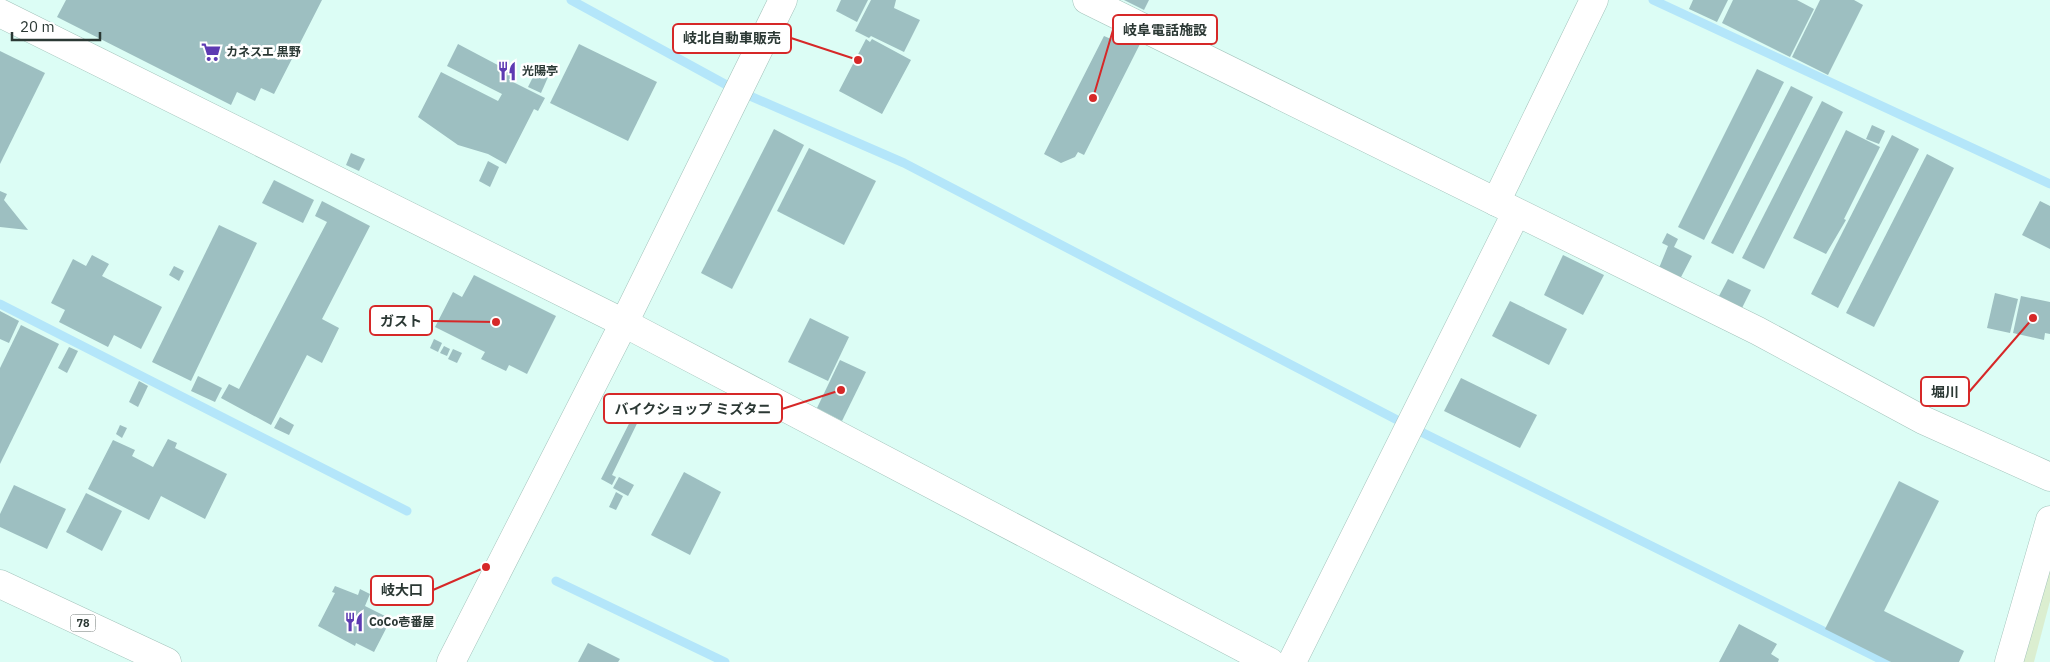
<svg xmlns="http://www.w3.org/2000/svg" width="2050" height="662" viewBox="0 0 2050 662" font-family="'IBM Plex Sans','Noto Sans JP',sans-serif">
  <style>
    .green { fill: #dbeed0 }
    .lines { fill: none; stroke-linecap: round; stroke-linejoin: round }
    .stream { stroke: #b4e6fa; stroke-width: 9 }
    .building { fill: #9dbfc1 }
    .minor-casing { stroke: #a3c3bb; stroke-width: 29 }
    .tertiary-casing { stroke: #a3c3bb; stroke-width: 29 }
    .primary-casing { stroke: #a3c3bb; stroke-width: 29 }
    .minor { stroke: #fff; stroke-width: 28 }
    .tertiary { stroke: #fff; stroke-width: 28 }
    .primary { stroke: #fff; stroke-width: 28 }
    .labels { text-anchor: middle; stroke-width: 5; stroke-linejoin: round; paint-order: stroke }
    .shield { fill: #fff; stroke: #6b7471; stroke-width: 1 }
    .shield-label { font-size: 11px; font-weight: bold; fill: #2b3834 }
    .poi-label { font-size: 12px; font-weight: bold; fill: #2b3834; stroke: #fff; text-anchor: start }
    .leader { fill: none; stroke: #d62828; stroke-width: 2 }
    .callout-dot { fill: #d62828; stroke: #fff; stroke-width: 2 }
    .callout { fill: #fff; stroke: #d62828; stroke-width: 2 }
    .callout-label { font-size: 14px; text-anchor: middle; font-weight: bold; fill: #2b3834 }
  </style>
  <rect width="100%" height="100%" fill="#dcfdf5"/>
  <polygon class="green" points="2050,539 2050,601 2034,662 2017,662"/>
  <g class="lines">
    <g class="stream">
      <polyline points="571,0 734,89 904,163 1403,423 1886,662"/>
      <polyline points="1653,0 2050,184"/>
      <polyline points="0,304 407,511"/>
      <polyline points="556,581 725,662"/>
    </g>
  </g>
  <g class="building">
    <polygon points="66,0 322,0 274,94 261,88 255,101 237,92 231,105 57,17"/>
    <polygon points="841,0 868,0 857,22 836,11"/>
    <polygon points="871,0 896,0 894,8 920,20 904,52 871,36 869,38 855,31"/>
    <polygon points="1124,0 1149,0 1144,10"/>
    <polygon points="1693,0 1728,0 1717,22 1689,9"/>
    <polygon points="1733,0 1797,0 1814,9 1790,57 1722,23"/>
    <polygon points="1820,0 1854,0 1863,5 1828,75 1792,57"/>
    <polygon points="1115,31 1140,44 1084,155 1078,152 1075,157 1061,163 1044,154 1104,36 1111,39"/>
    <polygon points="866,39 870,42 872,39 911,60 882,114 839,91"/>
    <polygon points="458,44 513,73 509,80 545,98 538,111 534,109 506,164 488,154 458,145 418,117 441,72 498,101 502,94 447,66"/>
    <polygon points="579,44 657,82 628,141 550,103"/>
    <polygon points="0,51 45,73 0,164"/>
    <polygon points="537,69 549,75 541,93 528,87"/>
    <polygon points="1757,69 1784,82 1704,240 1678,227"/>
    <polygon points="1791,86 1813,97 1733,254 1711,243"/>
    <polygon points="1822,101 1843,112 1764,269 1742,258"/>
    <polygon points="1872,125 1885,131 1879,144 1866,139"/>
    <polygon points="774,129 804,145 732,289 701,273"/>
    <polygon points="1846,130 1880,147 1844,219 1846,220 1826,254 1793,238"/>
    <polygon points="1892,135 1919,149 1838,308 1811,294"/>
    <polygon points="809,148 876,181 844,245 777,211"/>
    <polygon points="351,153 365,159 359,171 346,165"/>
    <polygon points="1927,154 1954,168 1874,327 1846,313"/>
    <polygon points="488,161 499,167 490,187 479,181"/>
    <polygon points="274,180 314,200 303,223 262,203"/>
    <polygon points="0,191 7,194 4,200 28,230 0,227"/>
    <polygon points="322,201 370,226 322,319 339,328 322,363 307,355 271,425 221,398 229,384 239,389 327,222 315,216"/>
    <polygon points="2040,201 2050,206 2050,249 2022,235"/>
    <polygon points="219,225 257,243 191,381 152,362"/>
    <polygon points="1667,233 1678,239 1674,247 1692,256 1680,279 1659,268 1668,246 1662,243"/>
    <polygon points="92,255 109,264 102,276 162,307 141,349 114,335 108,347 59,322 65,310 51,303 73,259 86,266"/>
    <polygon points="1563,255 1604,275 1583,315 1544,295"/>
    <polygon points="174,266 184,271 179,281 169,275"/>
    <polygon points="474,275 556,316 527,374 509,365 506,371 481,359 485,352 435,327 453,292 462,297"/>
    <polygon points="1728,279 1751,290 1742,308 1719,296"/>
    <polygon points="1995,293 2018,299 2010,333 1987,328"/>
    <polygon points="2021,296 2050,302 2050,334 2045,333 2044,340 2013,333"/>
    <polygon points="1510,301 1567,329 1549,365 1492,336"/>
    <polygon points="0,311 19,321 9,343 0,339"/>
    <polygon points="810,318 849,337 828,381 788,362"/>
    <polygon points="21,325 59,344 0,464 0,368"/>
    <polygon points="434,339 442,343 438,352 430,348"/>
    <polygon points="444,346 450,349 447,356 440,353"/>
    <polygon points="69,347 78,351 67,373 58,368"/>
    <polygon points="453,349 462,353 457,363 448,359"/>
    <polygon points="840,360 866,372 842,421 817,408"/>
    <polygon points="198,376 222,388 215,402 191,391"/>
    <polygon points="1461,378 1537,415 1520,448 1444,411"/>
    <polygon points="139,381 148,386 138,407 129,402"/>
    <polygon points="640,402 646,405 612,475 616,477 612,485 601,479"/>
    <polygon points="280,417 294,425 289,435 274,428"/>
    <polygon points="120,425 127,428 122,438 116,434"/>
    <polygon points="168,439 177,443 175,448 227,474 205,519 161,496 149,520 88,489 113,440 135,450 132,456 153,467"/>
    <polygon points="684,472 721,492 690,555 651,535"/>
    <polygon points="619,477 634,485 628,496 613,488"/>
    <polygon points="1899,481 1939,501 1884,611 1964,651 1959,662 1891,662 1825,629"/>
    <polygon points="14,485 66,509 47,549 0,527 0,514"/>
    <polygon points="616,492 623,496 616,510 609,507"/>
    <polygon points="86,493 122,511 102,551 66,532"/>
    <polygon points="335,586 358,595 360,589 370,594 365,606 391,619 374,652 356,643 355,646 318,626 335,593 332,592"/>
    <polygon points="1739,624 1777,644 1771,654 1779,659 1778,662 1719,662"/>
    <polygon points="588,643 620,659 618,662 578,662"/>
  </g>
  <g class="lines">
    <defs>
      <g id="minor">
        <polyline points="1087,0 1758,331 1923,420 2050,477"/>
        <polyline points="0,13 624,323 1270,662"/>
        <polyline points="1496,202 1594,0"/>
        <polyline points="1292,662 1516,213"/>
        <polyline points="2009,662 2050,520"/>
      </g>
      <polyline id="tertiary" points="451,662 624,323 783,0"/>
      <polyline id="primary" points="0,584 167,662"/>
    </defs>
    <use href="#minor" class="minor-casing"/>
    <use href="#tertiary" class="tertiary-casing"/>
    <use href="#primary" class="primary-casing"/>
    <use href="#minor" class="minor"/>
    <use href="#tertiary" class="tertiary"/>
    <use href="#primary" class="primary"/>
  </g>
  <defs>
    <symbol id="supermarket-bare" viewBox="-9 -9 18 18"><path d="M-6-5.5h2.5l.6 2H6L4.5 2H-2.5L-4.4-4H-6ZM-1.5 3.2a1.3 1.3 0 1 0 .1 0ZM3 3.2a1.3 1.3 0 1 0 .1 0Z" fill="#5d3ab2" stroke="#fff" stroke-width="2.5" paint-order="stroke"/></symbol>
    <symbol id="restaurant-bare" viewBox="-9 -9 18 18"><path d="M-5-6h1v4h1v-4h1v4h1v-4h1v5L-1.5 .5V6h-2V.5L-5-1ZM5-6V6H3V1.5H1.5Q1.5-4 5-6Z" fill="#5d3ab2" stroke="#fff" stroke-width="2.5" paint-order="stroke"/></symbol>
  </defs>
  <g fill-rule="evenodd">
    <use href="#supermarket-bare" x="197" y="38" width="28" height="28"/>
    <use href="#restaurant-bare" x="493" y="57" width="28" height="28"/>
    <use href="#restaurant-bare" x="340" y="608" width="28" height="28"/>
  </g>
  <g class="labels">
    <rect class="shield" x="70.5" y="614.5" width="25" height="17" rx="4"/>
    <g class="shield-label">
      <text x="83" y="627">78</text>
    </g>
    <g class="poi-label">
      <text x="226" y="56">カネスエ 黒野</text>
      <text x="522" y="75">光陽亭</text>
      <text x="369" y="626">CoCo壱番屋</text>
    </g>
  </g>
  <path class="leader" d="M1093 98L1113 30M858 60L791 38M496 322L432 321M2033 318L1969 392M841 390L782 409M486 567L433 590"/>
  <g class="callout-dot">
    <circle cx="1093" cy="98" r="5"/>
    <circle cx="858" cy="60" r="5"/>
    <circle cx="496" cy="322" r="5"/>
    <circle cx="2033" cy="318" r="5"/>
    <circle cx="841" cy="390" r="5"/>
    <circle cx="486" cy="567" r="5"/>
  </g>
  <g class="callout">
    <rect x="1113" y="15" width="104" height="29" rx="5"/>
    <rect x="673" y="24" width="118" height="29" rx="5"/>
    <rect x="370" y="306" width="62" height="29" rx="5"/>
    <rect x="1921" y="377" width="48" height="29" rx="5"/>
    <rect x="604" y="394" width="178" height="29" rx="5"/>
    <rect x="371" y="576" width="62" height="29" rx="5"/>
  </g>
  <g class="callout-label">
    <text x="1165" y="35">岐阜電話施設</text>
    <text x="732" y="43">岐北自動車販売</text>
    <text x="401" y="326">ガスト</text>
    <text x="1945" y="397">堀川</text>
    <text x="693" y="414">バイクショップ ミズタニ</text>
    <text x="402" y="595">岐大口</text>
  </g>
  <path d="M12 32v8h88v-8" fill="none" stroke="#2b3834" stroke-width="2.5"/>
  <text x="20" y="32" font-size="15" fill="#2b3834" stroke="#ffffff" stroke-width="4" paint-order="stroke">20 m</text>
</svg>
